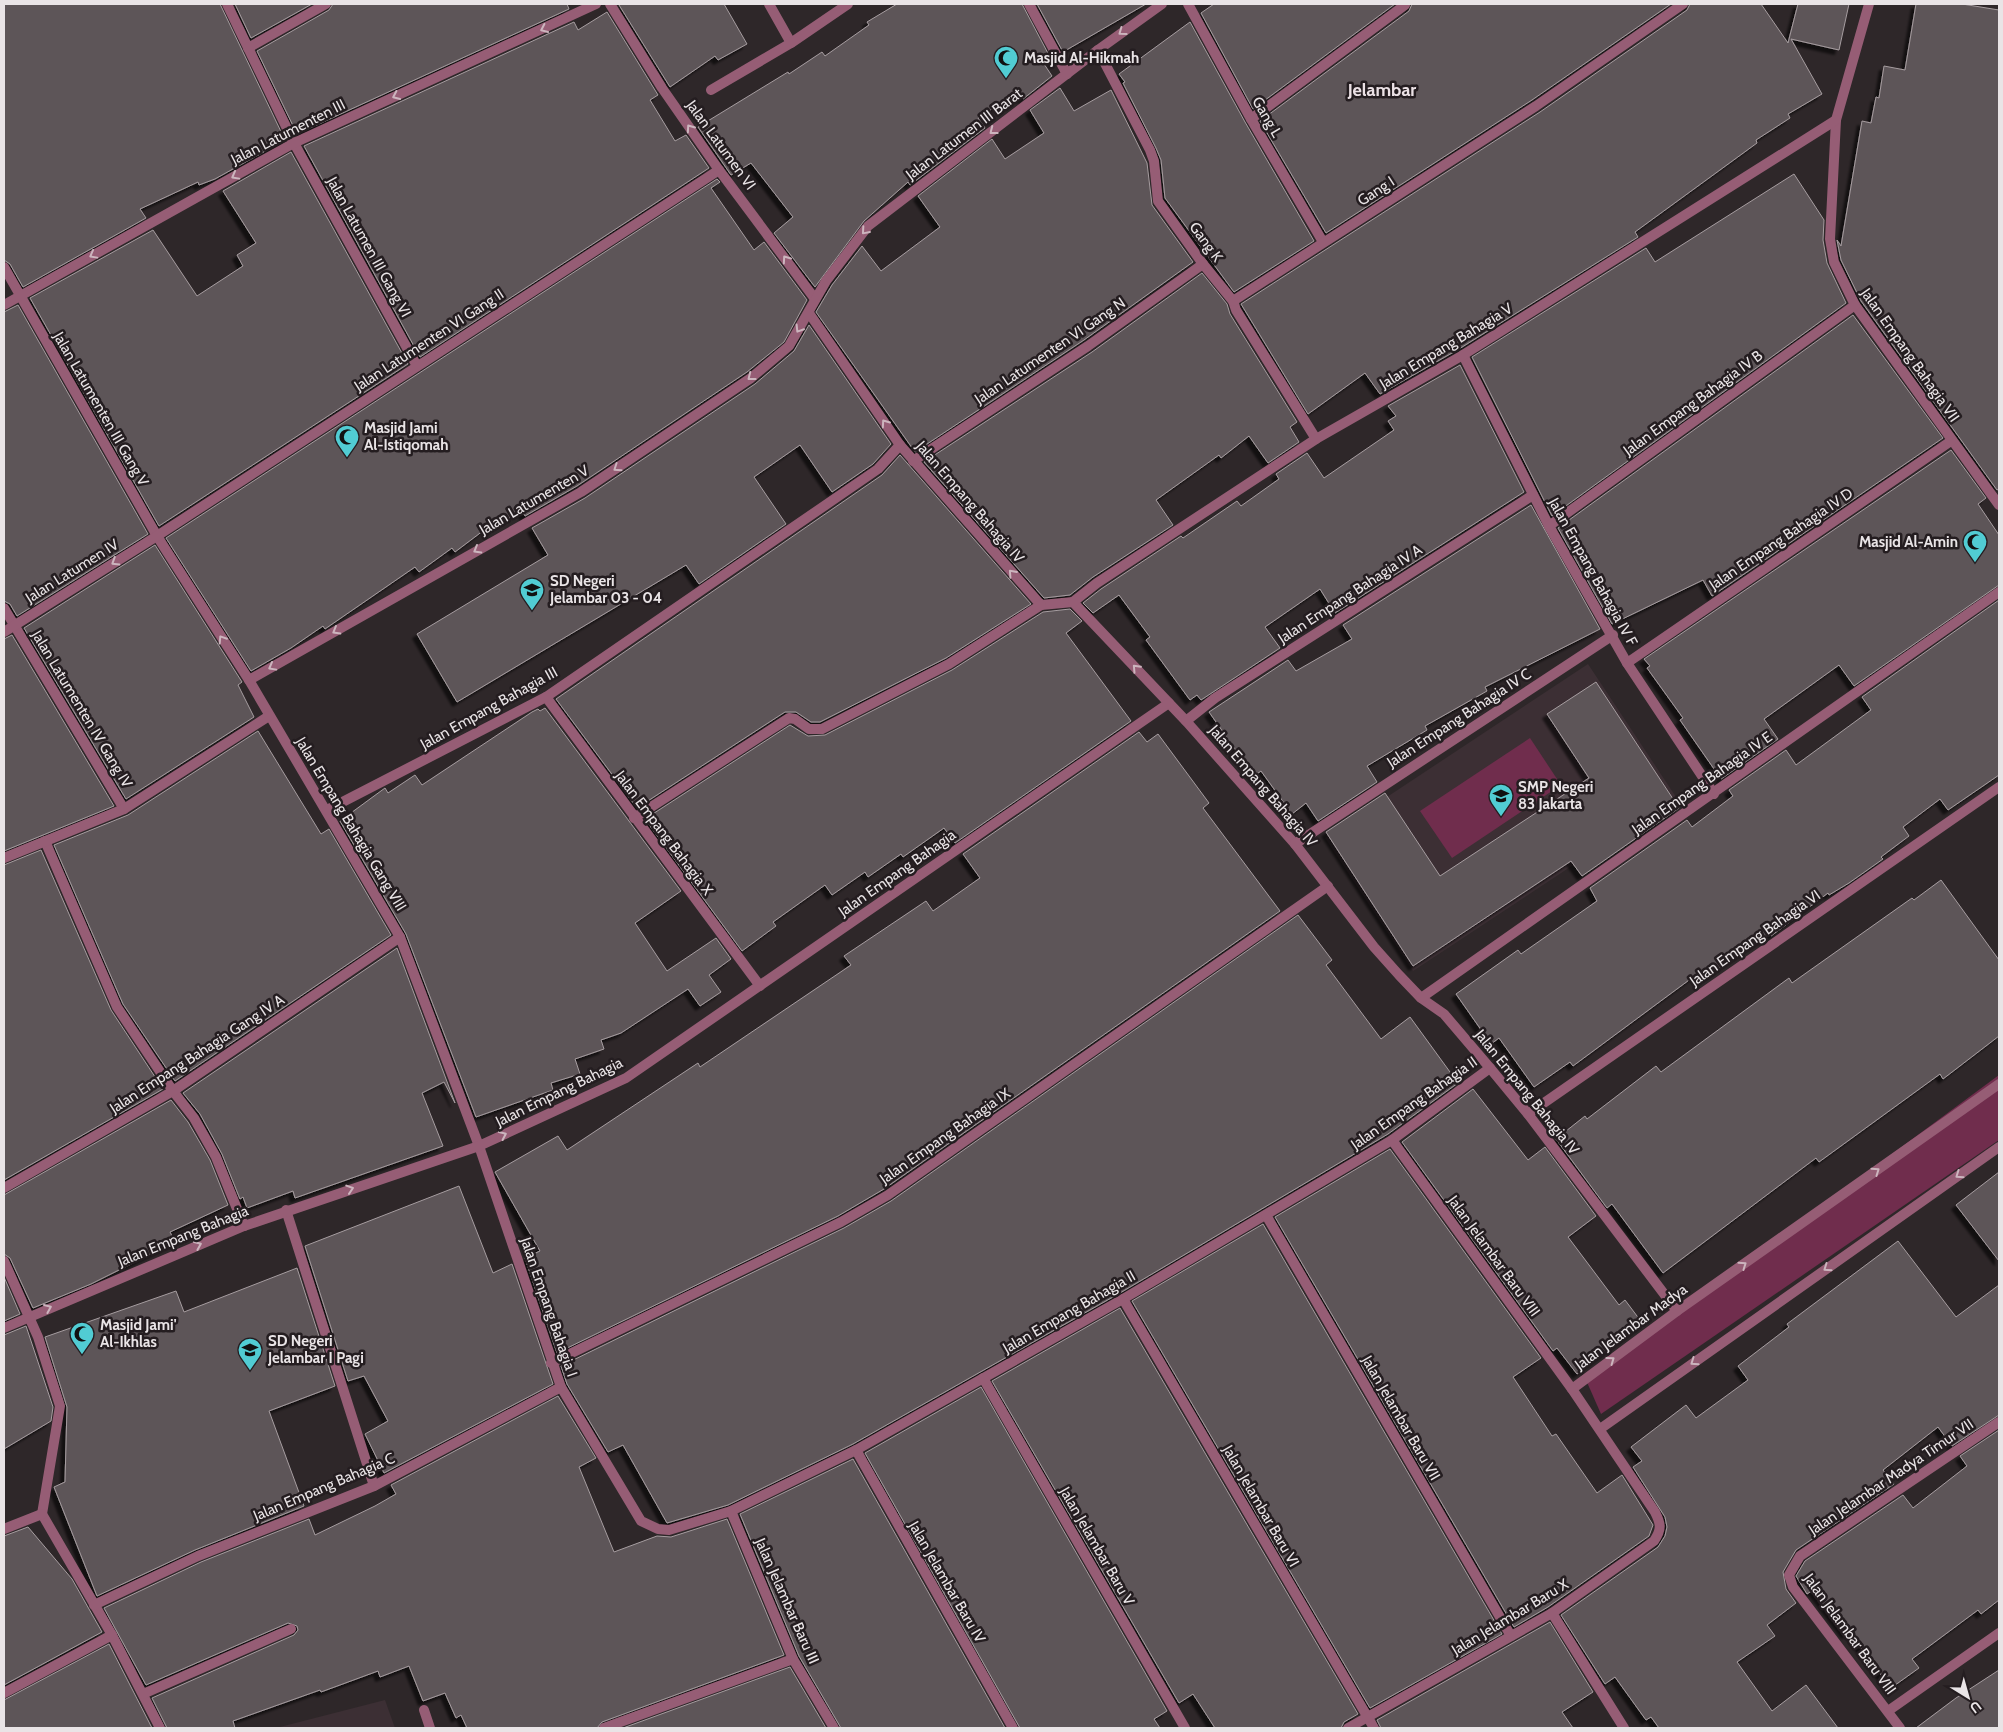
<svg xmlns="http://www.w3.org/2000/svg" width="2003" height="1732" viewBox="0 0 2003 1732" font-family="Cabin,sans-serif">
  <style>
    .built { fill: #3c2f34 }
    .green { fill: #702d4d }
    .building { fill: #5d5558; stroke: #a69da0; filter: url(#shadow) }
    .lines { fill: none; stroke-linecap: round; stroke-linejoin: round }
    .minor { stroke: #965d75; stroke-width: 10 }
    .oneway { stroke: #ccb5be }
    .labels { text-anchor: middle; stroke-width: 5; stroke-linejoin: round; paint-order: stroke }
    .poi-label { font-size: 15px; font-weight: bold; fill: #e9e4e6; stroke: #241d20; text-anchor: start }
    .street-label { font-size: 15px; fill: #e9e4e6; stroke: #241d20 }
    .quarter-label { font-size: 18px; font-weight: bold; fill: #ebe1e5; stroke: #241d20 }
  </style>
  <defs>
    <filter id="shadow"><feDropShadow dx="-4.5" dy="4.5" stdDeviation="1" flood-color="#0009"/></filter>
  </defs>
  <rect width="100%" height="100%" fill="#2e2729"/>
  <g class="built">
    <polygon points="1588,664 1676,797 1413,971 1325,838"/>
    <polygon points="385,1700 395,1728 276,1728"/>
  </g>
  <g class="green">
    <polygon points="1530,738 1561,785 1452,858 1420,811"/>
    <polygon points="1999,1075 1999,1140 1601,1414 1586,1380"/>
  </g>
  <g class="building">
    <polygon points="4,4 220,4 285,140 215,179 199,185 198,182 140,209 146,218 23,287 10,264 4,260"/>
    <polygon points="235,4 312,4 251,38"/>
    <polygon points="333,4 567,4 569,9 297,134 257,51 329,10"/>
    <polygon points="621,4 724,4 747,44 718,60 715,56 670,87 619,5"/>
    <polygon points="897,4 1022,4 1051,59 1044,64 1052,76 1023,99 1019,92 978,118 985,128 910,185 908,182 864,221 815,287 774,233 793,217 751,163 731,175 698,127 788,72 789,74 822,52 825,56 869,25 867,22"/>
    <polygon points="1037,4 1146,4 1063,52"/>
    <polygon points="1214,4 1395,4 1253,109 1201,13"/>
    <polygon points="1412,4 1671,4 1532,100 1326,233 1260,121 1409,11"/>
    <polygon points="1690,4 1761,4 1788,43 1798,4 1849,4 1839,50 1791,39 1822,94 1788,114 1790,118 1756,140 1757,143 1635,232 1638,237 1459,349 1380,394 1365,373 1308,414 1241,304 1540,112 1687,10"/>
    <polygon points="1916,4 1962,4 1999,10 1999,489 1997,490 1861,301 1841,260 1837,240 1841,246 1862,121 1871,123 1876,97 1879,98 1884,66 1905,70"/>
    <polygon points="607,12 658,95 650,100 675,141 686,135 709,168 420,357 304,146 574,22 578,30"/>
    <polygon points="1190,22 1245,122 1314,241 1234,292 1165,198 1161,160 1156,148 1123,83 1125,82 1119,74"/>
    <polygon points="1060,88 1074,111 1111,90 1147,163 1152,205 1193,262 1084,340 915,452 816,312 832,285 862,246 881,271 940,227 918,196 992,139 1005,159 1044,133 1030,110"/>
    <polygon points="291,152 408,364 159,526 30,298 153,230 197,296 243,266 237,255 256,243 223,191"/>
    <polygon points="1794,174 1824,220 1823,240 1827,263 1846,303 1552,516 1472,357 1646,248 1655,262"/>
    <polygon points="717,179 720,182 711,188 754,250 764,242 807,300 784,342 747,372 577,486 525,516 521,509 507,520 504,515 455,552 452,548 419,572 415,567 325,629 323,626 291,648 251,671 166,538"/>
    <polygon points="1202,273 1227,304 1230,314 1297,422 1290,427 1299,442 1268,463 1249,436 1221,458 1219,455 1156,500 1173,525 1093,577 1070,595 1044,598 924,462 1092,352"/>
    <polygon points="18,305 148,534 17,616 10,604 4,601 4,312"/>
    <polygon points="1853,315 1943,438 1712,596 1703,580 1612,624 1558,528"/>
    <polygon points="809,325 891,444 873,464 832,492 800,445 754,477 786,524 699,584 686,565 457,702 417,634 548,555 532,528 585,498 755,384 794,351"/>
    <polygon points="1460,365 1524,492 1335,613 1320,589 1265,627 1280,648 1201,700 1197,695 1190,700 1146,640 1150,637 1119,595 1093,613 1083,603 1101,589 1181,536 1183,538 1237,501 1241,506 1279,479 1276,474 1307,453 1324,478 1394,430 1388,421 1396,416 1388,406"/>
    <polygon points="1951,450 1986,498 1978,504 1999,535 1999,585 1854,686 1839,665 1764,719 1778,739 1721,779 1680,720 1683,718 1647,668 1650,666 1644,659"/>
    <polygon points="900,455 1031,604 946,658 820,722 811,722 796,712 785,712 637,808 556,699 882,475"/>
    <polygon points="1531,505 1600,629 1485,687 1487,691 1425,726 1427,730 1367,766 1377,782 1318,821 1306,803 1292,814 1261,771 1254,776 1209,712 1288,660 1296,671 1352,639 1343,625"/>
    <polygon points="155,545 242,682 238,685 254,717 126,799 24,628"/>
    <polygon points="1999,600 1999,775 1948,810 1940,799 1903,827 1909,836 1881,857 1883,859 1849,883 1829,895 1828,893 1771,936 1770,934 1708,976 1704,969 1573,1066 1570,1062 1534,1087 1499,1038 1491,1044 1456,994 1518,950 1521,954 1597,901 1590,888 1687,820 1692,827 1733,796 1729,790 1786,750 1796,765 1871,710 1862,697"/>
    <polygon points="1070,609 1082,621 1066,633 1131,721 955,843 944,828 903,857 901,854 868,877 865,872 832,895 825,885 773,922 776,926 742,951 645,819 790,725 808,736 825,735 952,670 1043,612"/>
    <polygon points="12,635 114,806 4,851 4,639"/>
    <polygon points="1596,682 1679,808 1582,876 1571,861 1413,966 1326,832 1385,793 1440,876 1589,778 1547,714"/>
    <polygon points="545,708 681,891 635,923 667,971 716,938 731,959 709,975 721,992 700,1006 688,989 621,1033 601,1040 604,1049 575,1059 580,1074 551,1083 553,1090 476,1117 406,934 340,821 385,788 388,793 415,775 422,785 532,712 538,709 540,711"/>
    <polygon points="258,731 321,834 329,829 391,935 175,1081 123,1004 54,845 128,815"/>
    <polygon points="1139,732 1147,742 1158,734 1209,803 1203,808 1280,911 884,1189 838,1216 557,1353 525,1258 540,1251 495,1172 558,1136 567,1150 698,1063 700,1067 851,965 844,956 926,901 933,911 980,878 963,854"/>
    <polygon points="41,850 111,1010 163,1089 4,1180 4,865"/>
    <polygon points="1941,880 1999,960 1999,1036 1943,1079 1940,1074 1819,1162 1816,1158 1663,1273 1612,1204 1607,1208 1556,1139 1585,1116 1587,1119 1656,1066 1661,1072 1789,978 1792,983 1912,898 1914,900"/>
    <polygon points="1298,915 1332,960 1326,965 1381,1039 1410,1017 1458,1083 1388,1134 1120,1293 853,1444 728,1505 667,1523 623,1445 608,1452 567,1384 561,1366 844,1228 891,1201"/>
    <polygon points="397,948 455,1103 444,1082 422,1093 443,1146 295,1198 293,1191 247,1208 243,1197 240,1199 222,1154 200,1114 183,1093"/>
    <polygon points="1473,1089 1528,1160 1545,1147 1596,1216 1568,1237 1619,1305 1625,1300 1643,1324 1577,1374 1557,1348 1553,1351 1402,1142"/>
    <polygon points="171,1100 188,1122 210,1160 228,1205 170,1232 175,1242 91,1284 33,1308 10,1258 4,1254 4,1195"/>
    <polygon points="1390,1149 1541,1358 1513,1377 1552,1436 1556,1434 1597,1493 1622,1475 1653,1525 1649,1536 1548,1607 1514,1627 1275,1217"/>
    <polygon points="1999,1172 1999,1261 1956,1205"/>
    <polygon points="459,1186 493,1273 512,1264 553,1384 384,1473 365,1434 388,1421 364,1376 348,1381 305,1246"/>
    <polygon points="1263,1224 1502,1634 1370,1708 1132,1301"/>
    <polygon points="1898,1241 1956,1317 1999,1285 1999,1415 1952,1446 1938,1427 1883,1470 1894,1484 1796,1550 1783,1572 1786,1589 1796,1603 1767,1625 1775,1636 1737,1662 1772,1711 1806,1685 1838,1728 1659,1728 1651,1717 1646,1720 1615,1677 1605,1684 1561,1615 1658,1547 1665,1536 1667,1527 1665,1517 1633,1467 1642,1461 1631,1447 1686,1405 1696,1418 1748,1380 1738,1366 1789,1327 1787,1324"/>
    <polygon points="297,1268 335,1386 269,1411 304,1506 195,1550 97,1596 54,1487 65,1482 67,1407 45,1337 176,1291 184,1312"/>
    <polygon points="4,1277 20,1314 4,1321"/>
    <polygon points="1120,1308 1358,1714 1344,1722 1341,1728 1215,1728 1193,1694 1179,1703 992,1381"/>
    <polygon points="26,1326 53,1407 51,1421 4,1449 4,1335"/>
    <polygon points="981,1387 1167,1711 1154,1719 1160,1728 1020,1728 865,1453"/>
    <polygon points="558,1396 596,1458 579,1467 614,1552 657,1536 671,1537 727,1519 784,1655 602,1722 597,1728 467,1728 461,1715 456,1718 445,1693 423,1701 409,1666 380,1677 378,1671 321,1692 320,1690 233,1721 235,1728 167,1728 152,1698 294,1635 298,1630 297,1626 288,1623 146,1685 104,1608 201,1562 309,1519 315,1535 375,1506 396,1494 391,1485"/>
    <polygon points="1999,1430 1999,1600 1981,1614 1978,1610 1912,1659 1919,1668 1891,1688 1849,1632 1846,1634 1813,1590 1807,1594 1796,1576 1805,1561 1903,1495 1913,1508 1967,1466 1960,1456"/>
    <polygon points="853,1459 1005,1728 841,1728 799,1656 740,1514"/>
    <polygon points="28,1527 72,1579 102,1632 4,1685 4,1536"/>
    <polygon points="1550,1622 1593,1692 1562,1712 1573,1728 1381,1728 1377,1720"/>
    <polygon points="109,1644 152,1728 4,1728 4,1700"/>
    <polygon points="790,1667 826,1728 623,1728"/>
    <polygon points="1999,1670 1999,1728 1916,1728 1956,1698"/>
  </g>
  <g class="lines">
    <g class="minor">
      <polyline points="227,4 294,143 417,366"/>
      <polyline points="610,4 662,88 719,170 815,299"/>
      <polyline points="769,4 791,43"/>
      <polyline points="1029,4 1067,74"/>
      <polyline points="1188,4 1251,119 1323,242"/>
      <polyline points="1869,4 1836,120 1830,239 1834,262 1855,305 1999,505"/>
      <polyline points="248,48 326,4"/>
      <polyline points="1098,50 1150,150 1154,161 1158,201 1203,264 1233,301 1236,310 1316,439"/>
      <polyline points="711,90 791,43 848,4"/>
      <polyline points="1251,119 1405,5"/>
      <polyline points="4,267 157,536 249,680 400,937 479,1146 561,1387 641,1521 658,1529 669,1530 731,1511 856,1450 1123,1299 1392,1140 1490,1068"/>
      <polyline points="1233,301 1536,106 1683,4"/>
      <polyline points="4,305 294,143 596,4"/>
      <polyline points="809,313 900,445 1041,605 1073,602 1186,721 1295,844 1374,947 1399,975 1421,998 1444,1014 1490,1068 1528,1114 1677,1311"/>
      <polyline points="1463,355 1549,526 1627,663 1714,794"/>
      <polyline points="913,461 1088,346 1203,264"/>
      <polyline points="1549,526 1855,305"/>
      <polyline points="1073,602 1097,583 1316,439 1463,355 1836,120"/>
      <polyline points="4,608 124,809"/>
      <polyline points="4,632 157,536 719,170"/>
      <polyline points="1627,663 1951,441"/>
      <polyline points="249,680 581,492 751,378 789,346 826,281 868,226 1098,50 1162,4"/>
      <polyline points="546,697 760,986"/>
      <polyline points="1186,721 1215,698 1533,495"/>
      <polyline points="327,810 546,697 878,469 900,445"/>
      <polyline points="634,818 789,718 795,719 809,729 822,729 949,664 1041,605"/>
      <polyline points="45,841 117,1007 173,1091 194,1118 216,1157 244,1226"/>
      <polyline points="1295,844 1613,635"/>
      <polyline points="4,858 124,809 269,716"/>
      <polyline points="1421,998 1999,592"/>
      <polyline points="1528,1114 1999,787"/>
      <polyline points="4,1188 173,1091 400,937"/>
      <polyline points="286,1210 374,1486"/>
      <polyline points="1266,1215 1511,1636"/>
      <polyline points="4,1261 38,1337 60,1406 42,1514"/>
      <polyline points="1123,1299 1374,1728"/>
      <polyline points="4,1328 244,1226 479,1146 626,1078 1169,703"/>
      <polyline points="551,1363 841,1222 888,1195 1328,886"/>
      <polyline points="983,1378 1185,1728"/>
      <polyline points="1572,1389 1677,1311 1999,1084"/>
      <polyline points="1600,1429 1999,1147"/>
      <polyline points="856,1450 1013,1728"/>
      <polyline points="731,1511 793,1659 834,1728"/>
      <polyline points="42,1514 112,1635 160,1728"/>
      <polyline points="4,1529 42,1514"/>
      <polyline points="94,1605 198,1556 374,1486 561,1387"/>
      <polyline points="1552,1613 1624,1728"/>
      <polyline points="4,1693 112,1635"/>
      <polyline points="143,1694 291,1629"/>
      <polyline points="424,1710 430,1728"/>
      <polyline points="1888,1711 1999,1633"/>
      <polyline points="604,1728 793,1659"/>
      <path d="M 1348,1728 L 1552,1613 L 1654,1541 C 1662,1529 1661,1524 1655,1512 L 1572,1389 L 1392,1140"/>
      <polyline points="1900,1728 1793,1587 1789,1575 1800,1556 1999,1422"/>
    </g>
  </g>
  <defs><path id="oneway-chevron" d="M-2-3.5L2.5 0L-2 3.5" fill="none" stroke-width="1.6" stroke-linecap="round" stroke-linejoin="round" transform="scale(1.25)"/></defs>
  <g class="oneway">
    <use href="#oneway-chevron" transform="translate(544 29) rotate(155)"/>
    <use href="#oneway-chevron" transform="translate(1122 32) rotate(144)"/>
    <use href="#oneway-chevron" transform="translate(396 96) rotate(155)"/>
    <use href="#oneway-chevron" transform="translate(690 128) rotate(-125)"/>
    <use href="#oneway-chevron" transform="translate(993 131) rotate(142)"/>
    <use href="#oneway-chevron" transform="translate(235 176) rotate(151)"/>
    <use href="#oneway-chevron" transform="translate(865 231) rotate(131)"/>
    <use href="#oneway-chevron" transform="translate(93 255) rotate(151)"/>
    <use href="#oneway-chevron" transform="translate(786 259) rotate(-125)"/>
    <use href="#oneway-chevron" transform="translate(799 329) rotate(122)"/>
    <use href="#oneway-chevron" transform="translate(751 377) rotate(142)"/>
    <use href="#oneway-chevron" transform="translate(885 423) rotate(-125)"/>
    <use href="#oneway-chevron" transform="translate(617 468) rotate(146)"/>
    <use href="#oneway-chevron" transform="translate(477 550) rotate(150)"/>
    <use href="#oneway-chevron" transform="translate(115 562) rotate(148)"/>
    <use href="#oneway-chevron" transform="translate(1012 573) rotate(-132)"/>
    <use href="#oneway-chevron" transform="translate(336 631) rotate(150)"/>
    <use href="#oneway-chevron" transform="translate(222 639) rotate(-123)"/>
    <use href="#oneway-chevron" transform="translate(272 667) rotate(151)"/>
    <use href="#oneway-chevron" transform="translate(1136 668) rotate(-133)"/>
    <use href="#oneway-chevron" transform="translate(503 1135) rotate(-25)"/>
    <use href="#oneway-chevron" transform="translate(1876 1171) rotate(-35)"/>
    <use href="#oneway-chevron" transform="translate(1959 1175) rotate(145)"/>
    <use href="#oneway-chevron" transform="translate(350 1189) rotate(-18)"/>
    <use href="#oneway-chevron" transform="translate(198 1245) rotate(-23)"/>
    <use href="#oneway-chevron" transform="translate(1743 1265) rotate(-35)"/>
    <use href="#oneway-chevron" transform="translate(1827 1268) rotate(145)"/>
    <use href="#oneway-chevron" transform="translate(48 1308) rotate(-23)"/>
    <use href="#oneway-chevron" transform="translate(1611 1360) rotate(-36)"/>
    <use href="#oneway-chevron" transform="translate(1694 1362) rotate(145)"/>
  </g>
  <defs>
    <symbol id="mosque-pin" viewBox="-11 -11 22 30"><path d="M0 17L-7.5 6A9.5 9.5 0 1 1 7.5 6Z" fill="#51ccd3" stroke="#241d20"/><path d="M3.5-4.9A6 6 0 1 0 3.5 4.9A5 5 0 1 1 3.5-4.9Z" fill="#111"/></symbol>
    <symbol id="school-pin" viewBox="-11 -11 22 30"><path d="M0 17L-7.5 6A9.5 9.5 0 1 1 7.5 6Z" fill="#51ccd3" stroke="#241d20"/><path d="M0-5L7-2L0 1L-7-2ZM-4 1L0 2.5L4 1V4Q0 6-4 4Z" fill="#111"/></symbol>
  </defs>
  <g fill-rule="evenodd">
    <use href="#mosque-pin" x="992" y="44" width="28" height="38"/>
    <use href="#mosque-pin" x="333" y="423" width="28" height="38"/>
    <use href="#mosque-pin" x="1961" y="528" width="28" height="38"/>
    <use href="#school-pin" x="518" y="576" width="28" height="38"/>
    <use href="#school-pin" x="1487" y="782" width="28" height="38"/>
    <use href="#mosque-pin" x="68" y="1320" width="28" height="38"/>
    <use href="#school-pin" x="236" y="1336" width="28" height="38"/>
  </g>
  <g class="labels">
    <g class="poi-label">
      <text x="1024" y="63">Masjid Al-Hikmah</text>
      <text x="364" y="433">Masjid Jami<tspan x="364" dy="17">Al-Istiqomah</tspan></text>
      <text x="1958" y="547" text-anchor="end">Masjid Al-Amin</text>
      <text x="550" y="586">SD Negeri<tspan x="550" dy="17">Jelambar 03 - 04</tspan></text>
      <text x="1518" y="792">SMP Negeri<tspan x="1518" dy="17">83 Jakarta</tspan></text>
      <text x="100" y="1330">Masjid Jami'<tspan x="100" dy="17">Al-Ikhlas</tspan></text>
      <text x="268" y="1346">SD Negeri<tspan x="268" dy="17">Jelambar I Pagi</tspan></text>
    </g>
    <g class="street-label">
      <text transform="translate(1267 117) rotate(60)" y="5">Gang L</text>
      <text transform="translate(288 132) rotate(-27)" y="5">Jalan Latumenten III</text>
      <text transform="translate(964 134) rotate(-37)" y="5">Jalan Latumen III Barat</text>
      <text transform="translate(721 145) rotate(54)" y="5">Jalan Latumen VI</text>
      <text transform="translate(1376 191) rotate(-33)" y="5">Gang I</text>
      <text transform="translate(1206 242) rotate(54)" y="5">Gang K</text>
      <text transform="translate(369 247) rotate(61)" y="5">Jalan Latumen III Gang VI</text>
      <text transform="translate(429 340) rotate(-33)" y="5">Jalan Latumenten VI Gang II</text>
      <text transform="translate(1446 346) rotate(-31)" y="5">Jalan Empang Bahagia V</text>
      <text transform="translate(1050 351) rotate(-34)" y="5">Jalan Latumenten VI Gang N</text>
      <text transform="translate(1910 355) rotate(55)" y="5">Jalan Empang Bahagia VII</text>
      <text transform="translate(1693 403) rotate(-36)" y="5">Jalan Empang Bahagia IV B</text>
      <text transform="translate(101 409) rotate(60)" y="5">Jalan Latumenten III Gang V</text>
      <text transform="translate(534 500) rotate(-30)" y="5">Jalan Latumenten V</text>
      <text transform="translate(970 502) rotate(49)" y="5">Jalan Empang Bahagia IV</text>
      <text transform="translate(1781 539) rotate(-34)" y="5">Jalan Empang Bahagia IV D</text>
      <text transform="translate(72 571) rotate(-32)" y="5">Jalan Latumen IV</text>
      <text transform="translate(1593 572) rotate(61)" y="5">Jalan Empang Bahagia IV F</text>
      <text transform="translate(1350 594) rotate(-33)" y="5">Jalan Empang Bahagia IV A</text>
      <text transform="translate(489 708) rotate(-29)" y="5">Jalan Empang Bahagia III</text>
      <text transform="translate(82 709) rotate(59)" y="5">Jalan Latumenten IV Gang IV</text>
      <text transform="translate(1459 718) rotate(-33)" y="5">Jalan Empang Bahagia IV C</text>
      <text transform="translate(1702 783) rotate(-35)" y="5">Jalan Empang Bahagia IV E</text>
      <text transform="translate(1263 786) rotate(49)" y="5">Jalan Empang Bahagia IV</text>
      <text transform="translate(351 824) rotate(59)" y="5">Jalan Empang Bahagia Gang VIII</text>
      <text transform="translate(664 833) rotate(53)" y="5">Jalan Empang Bahagia X</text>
      <text transform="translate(897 873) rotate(-35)" y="5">Jalan Empang Bahagia</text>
      <text transform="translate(1755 938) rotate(-35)" y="5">Jalan Empang Bahagia VI</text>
      <text transform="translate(197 1054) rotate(-33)" y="5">Jalan Empang Bahagia Gang IV A</text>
      <text transform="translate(559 1092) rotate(-26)" y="5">Jalan Empang Bahagia</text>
      <text transform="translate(1527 1092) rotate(51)" y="5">Jalan Empang Bahagia IV</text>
      <text transform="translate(1414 1103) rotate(-35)" y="5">Jalan Empang Bahagia II</text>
      <text transform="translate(945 1136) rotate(-35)" y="5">Jalan Empang Bahagia IX</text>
      <text transform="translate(183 1236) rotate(-22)" y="5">Jalan Empang Bahagia</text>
      <text transform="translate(1494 1256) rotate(54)" y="5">Jalan Jelambar Baru VIII</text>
      <text transform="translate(549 1307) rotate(71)" y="5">Jalan Empang Bahagia I</text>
      <text transform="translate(1069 1312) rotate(-30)" y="5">Jalan Empang Bahagia II</text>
      <text transform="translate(1631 1327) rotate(-36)" y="5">Jalan Jelambar Madya</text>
      <text transform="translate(1401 1418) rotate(60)" y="5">Jalan Jelambar Baru VII</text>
      <text transform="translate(1891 1477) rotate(-34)" y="5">Jalan Jelambar Madya Timur VII</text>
      <text transform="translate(324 1487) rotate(-23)" y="5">Jalan Empang Bahagia C</text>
      <text transform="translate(1261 1506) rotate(60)" y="5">Jalan Jelambar Baru VI</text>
      <text transform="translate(1097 1546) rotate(60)" y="5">Jalan Jelambar Baru V</text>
      <text transform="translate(947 1582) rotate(60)" y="5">Jalan Jelambar Baru IV</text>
      <text transform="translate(787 1601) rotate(66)" y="5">Jalan Jelambar Baru III</text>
      <text transform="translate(1510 1617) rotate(-31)" y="5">Jalan Jelambar Baru X</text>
      <text transform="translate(1850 1634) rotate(54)" y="5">Jalan Jelambar Baru VIII</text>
    </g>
    <g class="quarter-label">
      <text x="1382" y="96">Jelambar</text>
    </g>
  </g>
  <rect width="2003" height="1732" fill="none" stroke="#e9e4e6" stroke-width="10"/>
  <g transform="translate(1968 1697) rotate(143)" stroke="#241d20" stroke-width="4" paint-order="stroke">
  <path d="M0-4L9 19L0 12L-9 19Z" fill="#e9e4e6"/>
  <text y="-8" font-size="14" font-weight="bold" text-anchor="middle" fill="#e9e4e6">U</text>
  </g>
</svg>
